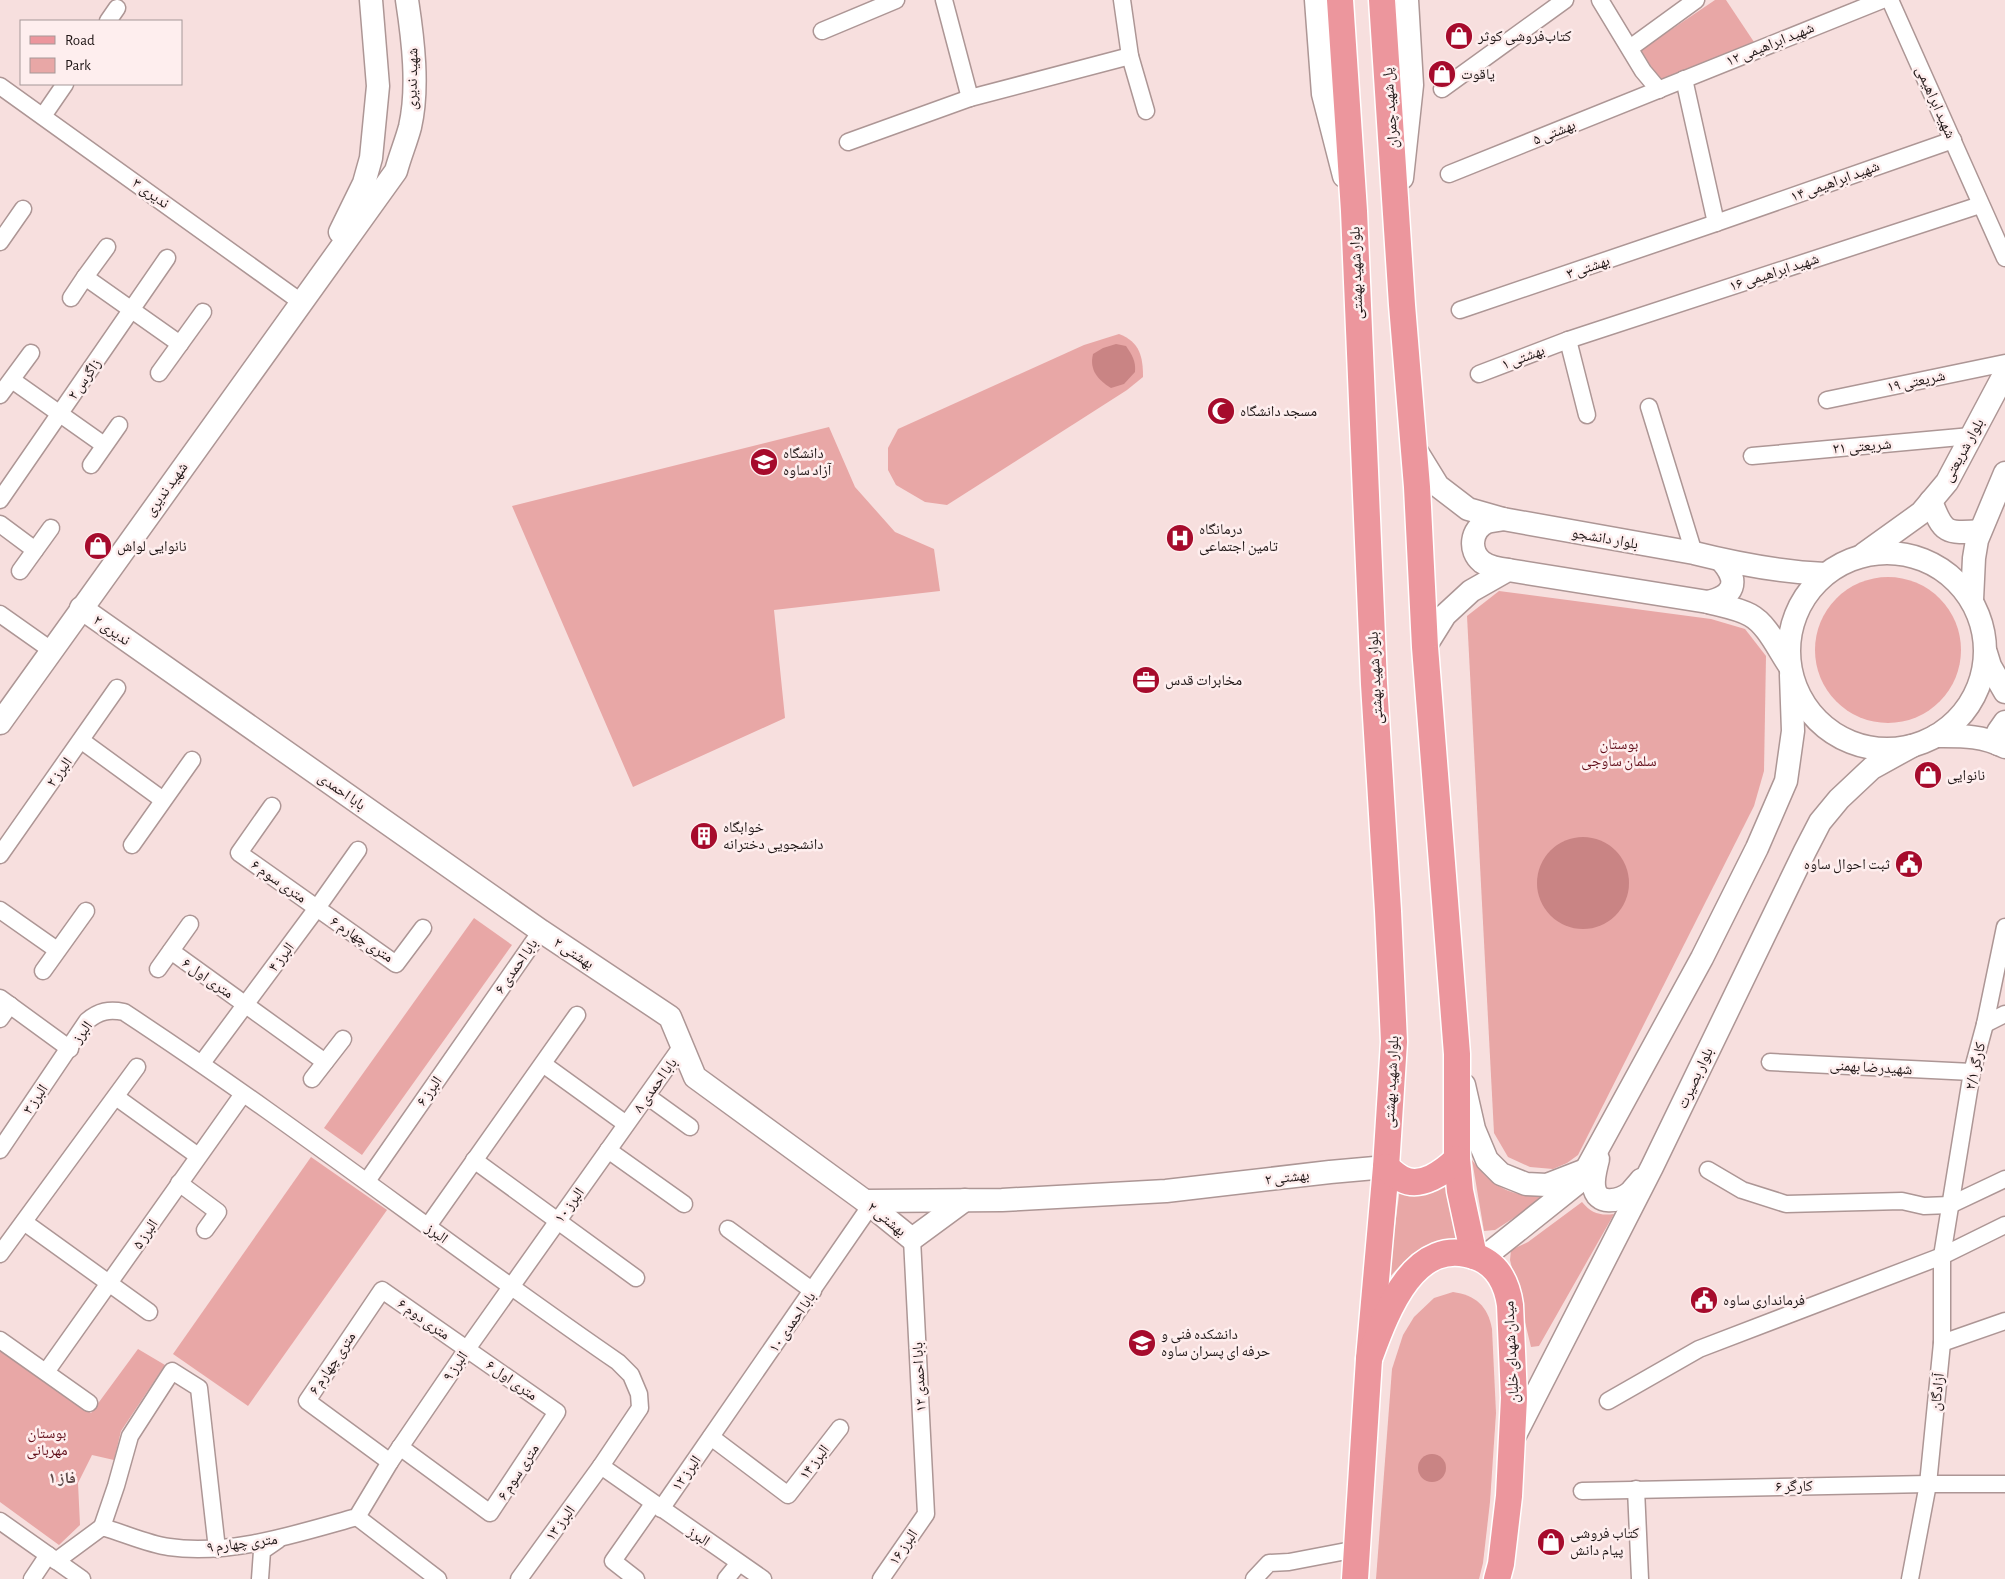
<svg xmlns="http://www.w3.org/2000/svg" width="2005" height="1579" viewBox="0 0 2005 1579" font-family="'Alegreya Sans','Noto Naskh Arabic',sans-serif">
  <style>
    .green { fill: #e8a7a6 }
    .water { fill: #c98484 }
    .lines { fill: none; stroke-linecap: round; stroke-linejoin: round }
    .street-casing { stroke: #ad9695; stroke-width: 19 }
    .secondary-casing { stroke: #ad9695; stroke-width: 25 }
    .primary-casing { stroke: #fff; stroke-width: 29 }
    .street { stroke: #fff; stroke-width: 16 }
    .secondary { stroke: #fff; stroke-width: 22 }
    .primary { stroke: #ec969d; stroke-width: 26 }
    .labels { text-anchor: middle; stroke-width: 5; stroke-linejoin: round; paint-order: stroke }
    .poi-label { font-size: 15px; fill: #1f1616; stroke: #feeeee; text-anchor: start }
    .street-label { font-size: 15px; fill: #1f1616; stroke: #feeeee }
    .park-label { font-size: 15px; fill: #630f1b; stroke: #feeeee }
    .neighbourhood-label { font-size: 16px; font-weight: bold; fill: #5f4b4a; stroke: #feeeee }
  </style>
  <rect width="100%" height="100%" fill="#f7dfde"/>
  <g class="green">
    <polygon points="1715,0 1726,0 1754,42 1660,81 1641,50"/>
    <path d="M 1119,334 C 1140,342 1143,357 1143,377 L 1127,390 L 947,505 L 925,502 L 896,485 L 888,470 L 888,448 L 898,429 L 1084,345 Z"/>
    <polygon points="829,427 855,487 895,532 934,549 940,591 774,610 785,718 633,787 512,506"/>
    <circle cx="1888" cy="650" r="73"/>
    <polygon points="1499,591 1711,619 1745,629 1766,656 1764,771 1754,806 1578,1155 1567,1163 1553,1169 1530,1167 1508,1157 1494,1133 1467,616"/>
    <polygon points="474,918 512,945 362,1155 324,1128"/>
    <polygon points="311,1157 387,1210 248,1406 173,1354"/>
    <path d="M 1472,1160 C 1493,1189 1513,1197 1548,1196 L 1495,1230 L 1484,1231 Z"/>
    <path d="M 1445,1183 L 1459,1240 C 1454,1240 1448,1239 1443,1240 C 1420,1244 1402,1263 1388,1279 L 1400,1188 Z"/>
    <path d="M 1582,1202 C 1591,1213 1600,1216 1614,1214 L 1539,1346 L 1531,1347 L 1510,1260 L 1511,1250 L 1528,1242 Z"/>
    <path d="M 1453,1292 C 1475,1295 1488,1306 1492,1329 L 1496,1413 L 1490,1502 L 1483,1563 L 1479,1579 L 1376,1579 L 1392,1369 L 1403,1335 L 1414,1317 L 1434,1298 Z"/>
    <polygon points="0,1348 91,1413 138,1349 165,1365 121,1431 114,1460 92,1455 78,1483 80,1525 59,1545 0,1502"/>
  </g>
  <g class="water">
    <path d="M 1116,344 L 1126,346 C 1132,355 1136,361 1135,372 L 1124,384 L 1111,388 C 1098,380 1089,370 1093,354 L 1103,348 Z"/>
    <circle cx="1583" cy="883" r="46"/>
    <circle cx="1432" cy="1468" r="14"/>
  </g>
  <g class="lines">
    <defs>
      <g id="street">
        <polyline points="944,0 970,98"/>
        <polyline points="1122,0 1130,56 1146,111"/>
        <polyline points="1600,0 1643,71 1659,90"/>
        <polyline points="1890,0 2005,258"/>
        <polyline points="108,21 117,8"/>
        <polyline points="822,31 896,0"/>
        <polyline points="1630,48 1696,0"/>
        <polyline points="1684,79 1716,223"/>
        <polyline points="0,86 301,302"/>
        <polyline points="1442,89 1565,0"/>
        <polyline points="43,116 65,84"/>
        <polyline points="848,142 970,98 1130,56"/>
        <polyline points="1449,174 1882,0"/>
        <polyline points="0,242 23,209"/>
        <polyline points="107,247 85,277 180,344"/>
        <polyline points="71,298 85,277"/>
        <polyline points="1460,310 1716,223 1953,140"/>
        <polyline points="1568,340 1587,415"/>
        <polyline points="159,373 203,312"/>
        <polyline points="1479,374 1568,340 1980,205"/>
        <polyline points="12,380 104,445"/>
        <polyline points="0,395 31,353"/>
        <polyline points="1827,400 2005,363"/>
        <polyline points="1649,407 1694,553"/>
        <polyline points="1752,456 1971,436"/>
        <polyline points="91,465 119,425"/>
        <polyline points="0,500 167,258"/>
        <polyline points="0,524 35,550"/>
        <polyline points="20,571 51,528"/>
        <polyline points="0,614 51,650"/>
        <polyline points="82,741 163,800"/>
        <polyline points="272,806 239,853 396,964 423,928"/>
        <polyline points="132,845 192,760"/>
        <polyline points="0,855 117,688"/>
        <polyline points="0,910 57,950"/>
        <polyline points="171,951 325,1062"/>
        <polyline points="158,969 190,924"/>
        <polyline points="43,971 86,911"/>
        <polyline points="0,998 70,1049"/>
        <polyline points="0,1019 10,1005"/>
        <polyline points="1985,1024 2005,1014"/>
        <polyline points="1770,1062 1972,1072"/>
        <polyline points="202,1063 317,908 358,850"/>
        <polyline points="543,1064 626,1124"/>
        <polyline points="312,1079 343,1039"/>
        <polyline points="647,1096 690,1127"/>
        <polyline points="116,1097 198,1156"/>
        <path d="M 0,1150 L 87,1021 C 99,1011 109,1009 124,1012 C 293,1123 452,1248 618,1362 L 631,1375 L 639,1394 L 640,1408 L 601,1466 L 519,1579"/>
        <polyline points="608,1150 684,1204"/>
        <polyline points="474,1160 636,1278"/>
        <polyline points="1708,1170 1742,1190 1786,1204 1902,1201 1924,1206 1950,1205 2005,1179"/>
        <polyline points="367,1181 541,931"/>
        <polyline points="179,1183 218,1212 205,1230"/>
        <polyline points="24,1222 149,1312"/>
        <polyline points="428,1226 577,1015"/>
        <polyline points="728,1229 813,1291"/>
        <polyline points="0,1254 137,1067"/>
        <polyline points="0,1340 89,1403"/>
        <polyline points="1942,1343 2005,1321"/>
        <polyline points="46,1372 243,1094"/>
        <polyline points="1608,1401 1699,1349 1942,1256 2005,1225"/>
        <polyline points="711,1437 788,1495 840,1428"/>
        <polyline points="390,1462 307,1401 382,1290 557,1412 490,1513 400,1447"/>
        <polyline points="601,1466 763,1579"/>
        <polyline points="1636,1489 1640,1579"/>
        <polyline points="1582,1491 1928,1484 2005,1484"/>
        <polyline points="661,1509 871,1205"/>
        <polyline points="357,1517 438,1579"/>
        <polyline points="0,1521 82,1579"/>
        <polyline points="102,1527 116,1486 130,1436 172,1371 199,1388 217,1549"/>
        <path d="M 56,1561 L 102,1527 C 124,1533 147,1544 169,1547 C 230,1556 299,1533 357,1517 L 390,1462 L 467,1349 L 682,1046"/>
        <polyline points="32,1579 48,1555"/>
        <polyline points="260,1579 262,1551 278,1540"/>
        <polyline points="636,1579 613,1561 653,1504"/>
        <polyline points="726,1579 739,1563"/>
        <polyline points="881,1579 926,1514 912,1239"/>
        <polyline points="1254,1579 1269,1563 1289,1562 1357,1549"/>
        <polyline points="1910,1579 1928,1484 1942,1343 1942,1256 1972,1072 1985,1024 2005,927"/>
      </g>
      <g id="secondary">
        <polyline points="1316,0 1323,94 1344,176"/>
        <polyline points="1402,178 1412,85 1407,0"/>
        <polyline points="340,232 364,183 371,158 378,86 371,0"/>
        <path d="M 1414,447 L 1438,486 L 1468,509 L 1503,519 L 1694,553 C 1738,564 1780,572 1825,574"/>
        <path d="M 1931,501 C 1943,533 1946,534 1980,531"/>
        <path d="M 1503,519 C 1498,520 1492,521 1487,522 C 1471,529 1468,551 1482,562 C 1489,567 1499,569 1508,570"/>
        <circle cx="1887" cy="651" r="98"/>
        <polyline points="1864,554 1921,513 1947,482 2005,373"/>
        <polyline points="1972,600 1974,558 1977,540 2005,473"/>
        <path d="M 1708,602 C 1734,596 1740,582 1722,561"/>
        <polyline points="81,608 541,931 670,1017 695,1077 865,1201 912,1239 965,1200"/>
        <path d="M 1425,647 L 1445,615 L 1471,591 L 1508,570 L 1708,602 C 1722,606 1737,608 1750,615 C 1767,624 1778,649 1789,665"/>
        <polyline points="1986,653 1990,666 2005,692"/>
        <path d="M 0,723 L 396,171 C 400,156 406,142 410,127 C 419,88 413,39 407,0"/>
        <path d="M 1936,736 C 1961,736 1982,735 2005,747"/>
        <polyline points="1998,744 1998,732 2005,722"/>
        <polyline points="1464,1085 1474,1129 1487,1160 1501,1174 1526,1184 1547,1185 1583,1171"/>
        <path d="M 1598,1159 C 1596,1168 1593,1177 1594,1186 C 1596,1206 1619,1202 1631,1192 C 1634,1188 1638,1184 1641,1180"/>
        <polyline points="865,1201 1002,1200 1166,1191 1330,1172 1386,1167"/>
        <polyline points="1482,1259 1580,1181 1702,958 1757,848 1786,781 1793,731 1791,675"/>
        <polyline points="1513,1439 1652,1167 1805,851 1820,822 1839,799 1872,768 1912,746"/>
      </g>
      <g id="primary">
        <polyline points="1340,0 1354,211 1374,684 1388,911 1394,1042 1386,1167 1369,1359"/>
        <polyline points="1382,0 1402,305 1417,487 1425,647 1457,1054 1457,1159 1460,1191 1474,1256"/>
        <path d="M 1386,1167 C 1391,1171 1396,1176 1402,1179 C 1421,1189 1444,1172 1457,1159"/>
        <path d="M 1355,1579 L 1369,1359 C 1386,1313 1414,1233 1477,1257 C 1498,1265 1507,1284 1510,1305 L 1514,1398 L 1509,1496 L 1501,1564 L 1497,1579"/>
      </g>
    </defs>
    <use href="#street" class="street-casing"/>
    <use href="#secondary" class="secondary-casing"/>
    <use href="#primary" class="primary-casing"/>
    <use href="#street" class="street"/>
    <use href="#secondary" class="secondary"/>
    <use href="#primary" class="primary"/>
  </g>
  <defs>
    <symbol id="shop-disc" viewBox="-11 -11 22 22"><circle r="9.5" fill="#a60b2c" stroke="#feeeee"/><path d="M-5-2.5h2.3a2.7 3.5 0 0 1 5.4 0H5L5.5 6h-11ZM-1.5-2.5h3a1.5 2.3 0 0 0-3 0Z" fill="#fff"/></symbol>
    <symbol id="mosque-disc" viewBox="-11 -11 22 22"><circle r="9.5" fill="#a60b2c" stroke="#feeeee"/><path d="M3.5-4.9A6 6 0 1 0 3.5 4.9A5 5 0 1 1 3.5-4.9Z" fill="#fff"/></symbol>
    <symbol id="university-disc" viewBox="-11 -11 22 22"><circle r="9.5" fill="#a60b2c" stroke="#feeeee"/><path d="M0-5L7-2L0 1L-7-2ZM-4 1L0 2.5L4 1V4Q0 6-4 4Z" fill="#fff"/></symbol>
    <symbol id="hospital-disc" viewBox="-11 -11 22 22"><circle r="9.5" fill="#a60b2c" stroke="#feeeee"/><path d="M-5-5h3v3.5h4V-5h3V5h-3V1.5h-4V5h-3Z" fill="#fff"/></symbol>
    <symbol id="office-disc" viewBox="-11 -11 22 22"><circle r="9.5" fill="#a60b2c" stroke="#feeeee"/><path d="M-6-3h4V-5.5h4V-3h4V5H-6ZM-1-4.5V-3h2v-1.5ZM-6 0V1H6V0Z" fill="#fff"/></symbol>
    <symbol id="building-disc" viewBox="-11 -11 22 22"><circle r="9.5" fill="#a60b2c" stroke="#feeeee"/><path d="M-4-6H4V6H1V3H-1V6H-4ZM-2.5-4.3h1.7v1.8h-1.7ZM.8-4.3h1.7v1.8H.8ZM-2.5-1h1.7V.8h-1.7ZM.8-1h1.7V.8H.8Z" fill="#fff"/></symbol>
    <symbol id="civic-disc" viewBox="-11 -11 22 22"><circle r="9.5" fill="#a60b2c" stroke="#feeeee"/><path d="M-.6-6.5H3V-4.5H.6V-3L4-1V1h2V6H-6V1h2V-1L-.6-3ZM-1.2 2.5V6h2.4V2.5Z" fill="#fff"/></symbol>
  </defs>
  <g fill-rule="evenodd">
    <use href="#shop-disc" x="1443" y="20" width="32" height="32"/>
    <use href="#shop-disc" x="1426" y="58" width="32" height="32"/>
    <use href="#mosque-disc" x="1205" y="395" width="32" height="32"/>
    <use href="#university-disc" x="748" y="446" width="32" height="32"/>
    <use href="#hospital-disc" x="1164" y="522" width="32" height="32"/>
    <use href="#shop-disc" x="82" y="530" width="32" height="32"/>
    <use href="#office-disc" x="1130" y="664" width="32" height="32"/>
    <use href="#shop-disc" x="1912" y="759" width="32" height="32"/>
    <use href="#building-disc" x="688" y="820" width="32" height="32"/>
    <use href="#civic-disc" x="1893" y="848" width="32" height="32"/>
    <use href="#civic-disc" x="1688" y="1284" width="32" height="32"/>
    <use href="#university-disc" x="1126" y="1327" width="32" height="32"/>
    <use href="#shop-disc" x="1535" y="1526" width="32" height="32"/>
  </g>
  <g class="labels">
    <g class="poi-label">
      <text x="1478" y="41">کتاب‌فروشی کوثر</text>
      <text x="1461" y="79">یاقوت</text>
      <text x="1240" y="416">مسجد دانشگاه</text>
      <text x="783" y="458">دانشگاه<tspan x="783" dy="17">آزاد ساوه</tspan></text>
      <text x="1199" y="534">درمانگاه<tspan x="1199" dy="17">تامین اجتماعی</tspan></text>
      <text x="117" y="551">نانوایی لواش</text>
      <text x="1165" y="685">مخابرات قدس</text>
      <text x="1947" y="780">نانوایی</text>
      <text x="723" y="832">خوابگاه<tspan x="723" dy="17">دانشجویی دخترانه</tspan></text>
      <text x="1890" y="869" text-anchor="end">ثبت احوال ساوه</text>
      <text x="1723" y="1305">فرمانداری ساوه</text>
      <text x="1161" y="1339">دانشکده فنی و<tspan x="1161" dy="17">حرفه ای پسران ساوه</tspan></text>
      <text x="1570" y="1538">کتاب فروشی<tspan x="1570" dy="17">پیام دانش</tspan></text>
    </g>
    <g class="street-label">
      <text transform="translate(1770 44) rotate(-22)" y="5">شهید ابراهیمی ۱۲</text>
      <text transform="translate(412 79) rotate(-89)" y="5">شهید ندیری</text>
      <text transform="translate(1936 102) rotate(66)" y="5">شهید ابراهیمی</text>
      <text transform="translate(1390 108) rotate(-94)" y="5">پل شهید چمران</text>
      <text transform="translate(1554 132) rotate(-22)" y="5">بهشتی ۵</text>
      <text transform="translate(1835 181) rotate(-20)" y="5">شهید ابراهیمی ۱۴</text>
      <text transform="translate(151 193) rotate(35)" y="5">ندیری ۳</text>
      <text transform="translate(1588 267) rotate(-19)" y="5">بهشتی ۳</text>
      <text transform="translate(1774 272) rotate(-18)" y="5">شهید ابراهیمی ۱۶</text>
      <text transform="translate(1356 273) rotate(-92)" y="5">بلوار شهید بهشتی</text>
      <text transform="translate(1523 357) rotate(-21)" y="5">بهشتی ۱</text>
      <text transform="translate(84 379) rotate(-55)" y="5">زاگرس ۲</text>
      <text transform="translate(1916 381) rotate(-12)" y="5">شریعتی ۱۹</text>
      <text transform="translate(1862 446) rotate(-5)" y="5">شریعتی ۲۱</text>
      <text transform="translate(1963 450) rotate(-61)" y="5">بلوار شریعتی</text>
      <text transform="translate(166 489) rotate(-54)" y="5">شهید ندیری</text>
      <text transform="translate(1605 538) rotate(10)" y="5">بلوار دانشجو</text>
      <text transform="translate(112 630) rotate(35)" y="5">ندیری ۲</text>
      <text transform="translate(1375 678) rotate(-93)" y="5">بلوار شهید بهشتی</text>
      <text transform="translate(59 772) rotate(-54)" y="5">البرز ۲</text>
      <text transform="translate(342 791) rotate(35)" y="5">بابا احمدی</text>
      <text transform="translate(279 881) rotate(35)" y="5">۶ متری سوم</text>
      <text transform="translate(362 939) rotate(33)" y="5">۶ متری چهارم</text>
      <text transform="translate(574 953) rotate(33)" y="5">بهشتی ۲</text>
      <text transform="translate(281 957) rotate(-53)" y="5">البرز ۴</text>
      <text transform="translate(516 966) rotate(-55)" y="5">بابا احمدی ۶</text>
      <text transform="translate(208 978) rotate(35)" y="5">۶ متری اول</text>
      <text transform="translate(82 1032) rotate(-54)" y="5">البرز</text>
      <text transform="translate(1975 1066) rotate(-77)" y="5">کارگر ۲/۱</text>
      <text transform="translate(1871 1067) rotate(3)" y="5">شهیدرضا بهمنی</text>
      <text transform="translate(1695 1078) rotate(-65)" y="5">بلوار بصیرت</text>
      <text transform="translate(1391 1082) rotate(-87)" y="5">بلوار شهید بهشتی</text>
      <text transform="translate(655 1085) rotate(-54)" y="5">بابا احمدی ۸</text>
      <text transform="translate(429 1091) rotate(-55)" y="5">البرز ۶</text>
      <text transform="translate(35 1099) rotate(-56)" y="5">البرز ۳</text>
      <text transform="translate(1287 1177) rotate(-7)" y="5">بهشتی ۲</text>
      <text transform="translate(569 1205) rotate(-54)" y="5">البرز ۱۰</text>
      <text transform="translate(887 1219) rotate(39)" y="5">بهشتی ۲</text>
      <text transform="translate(437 1233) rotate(36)" y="5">البرز</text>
      <text transform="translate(145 1234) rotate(-56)" y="5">البرز ۵</text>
      <text transform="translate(424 1319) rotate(35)" y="5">۶ متری دوم</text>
      <text transform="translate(792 1322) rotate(-55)" y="5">بابا احمدی ۱۰</text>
      <text transform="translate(1511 1352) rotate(-93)" y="5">میدان شهدای خلبان</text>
      <text transform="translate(332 1363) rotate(-56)" y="5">۶ متری چهارم</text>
      <text transform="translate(455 1366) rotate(-56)" y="5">البرز ۹</text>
      <text transform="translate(919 1377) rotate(-93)" y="5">بابا احمدی ۱۲</text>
      <text transform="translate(512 1380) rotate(35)" y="5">۶ متری اول</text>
      <text transform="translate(1937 1392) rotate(-84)" y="5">آزادگان</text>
      <text transform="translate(814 1462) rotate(-53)" y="5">البرز ۱۴</text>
      <text transform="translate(518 1472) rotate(-57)" y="5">۶ متری سوم</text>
      <text transform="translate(686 1473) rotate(-55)" y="5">البرز ۱۲</text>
      <text transform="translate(1794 1486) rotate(-1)" y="5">کارگر ۶</text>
      <text transform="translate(560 1523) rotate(-54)" y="5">البرز ۱۳</text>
      <text transform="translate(699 1536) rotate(34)" y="5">البرز</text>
      <text transform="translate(242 1543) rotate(-7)" y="5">۹ متری چهارم</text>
      <text transform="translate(903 1547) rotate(-56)" y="5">البرز ۱۶</text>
    </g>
    <g class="park-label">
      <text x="1619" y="749">بوستان<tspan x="1619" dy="17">سلمان ساوجی</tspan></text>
      <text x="47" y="1438">بوستان<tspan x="47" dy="17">مهربانی</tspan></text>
    </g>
    <g class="neighbourhood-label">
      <text x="62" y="1483">فاز ۱</text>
    </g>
  </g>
  <rect x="20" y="20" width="162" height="65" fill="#feeeee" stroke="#a59898"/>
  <rect x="30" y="36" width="25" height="8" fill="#ec969d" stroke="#a59898"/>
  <text x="65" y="45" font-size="15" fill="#1f1616">Road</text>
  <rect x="30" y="58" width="25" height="15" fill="#e8a7a6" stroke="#a59898"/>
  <text x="65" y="70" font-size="15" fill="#1f1616">Park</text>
</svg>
